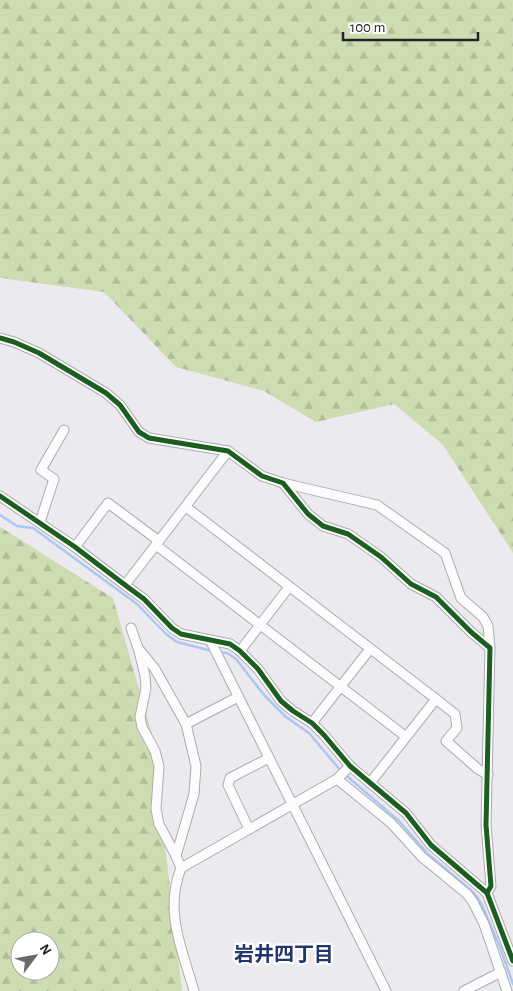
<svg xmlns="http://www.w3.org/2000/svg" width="513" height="991" viewBox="0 0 513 991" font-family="'Alegreya Sans','Noto Sans JP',sans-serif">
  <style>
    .forest { fill: url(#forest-firs); fill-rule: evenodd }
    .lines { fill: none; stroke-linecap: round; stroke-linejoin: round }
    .stream { stroke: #acc7f4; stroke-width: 2.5 }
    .minor-casing { stroke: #acabaf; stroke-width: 11 }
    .minor { stroke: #fcfcfd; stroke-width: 9 }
    .cycleway-casing { stroke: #fff; stroke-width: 8 }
    .cycleway { stroke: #1b5e20; stroke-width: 5 }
    .labels { text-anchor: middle; stroke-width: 4.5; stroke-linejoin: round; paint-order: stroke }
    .neighbourhood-label { font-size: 20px; font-weight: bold; fill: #20366d; stroke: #fff }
  </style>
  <defs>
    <pattern id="forest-firs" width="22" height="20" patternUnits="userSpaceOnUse" patternTransform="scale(1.25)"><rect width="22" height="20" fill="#ceddb1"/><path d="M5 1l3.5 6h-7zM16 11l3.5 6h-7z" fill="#b1bd98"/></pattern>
  </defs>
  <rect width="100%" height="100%" fill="#eceaef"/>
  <g class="forest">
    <polygon points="0,0 513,0 513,553 443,445 394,404 316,422 264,391 176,367 104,292 0,278"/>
    <path d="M 0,527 L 113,598 L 152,734 L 182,991 L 0,991 ZM 20,941 L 50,941 L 50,971 L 20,971 Z"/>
  </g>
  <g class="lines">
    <g class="stream">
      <polyline points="0,515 17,526 33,528 137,604 166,634 177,642 212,651"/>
      <polyline points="220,652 227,653 236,659 264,695 286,717 309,733 341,771 399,821 428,854 474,893 481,903 500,947 513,984"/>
    </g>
    <defs>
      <g id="minor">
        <polyline points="0,338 14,342 39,353 106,393 120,405 139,432 149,438 228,451 262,476 283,483 308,514 323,526 348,534 381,557 411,584 436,597 471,632 490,648 486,825 491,886 487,893"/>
        <polyline points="283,483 377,505 445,553 461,598 483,617 488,626 490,648"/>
        <polyline points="0,496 75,547 129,588 144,599 172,628 181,634 230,644 240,651 258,669 281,701 293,711 312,723 324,735 350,766 406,813 431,845 487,893 513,961"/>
        <polyline points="186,507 436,699 370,783"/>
        <polyline points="40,522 54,479 41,470 64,430"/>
        <polyline points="156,545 405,736"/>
        <polyline points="75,547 108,503 159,541"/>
        <polyline points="125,585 228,451"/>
        <polyline points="131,628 138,648 155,669 186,724 196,766 194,794 176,856 181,868"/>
        <polyline points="210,640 386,991"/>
        <polyline points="139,651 145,676 146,688 140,717 142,727 155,751 159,766 156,809 159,824 176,856"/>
        <polyline points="240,651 289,587"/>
        <polyline points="436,699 455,714 457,728 446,741 478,769 488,775"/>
        <polyline points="312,723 370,649"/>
        <polyline points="186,724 238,697"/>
        <polyline points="337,779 391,823 422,857 467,894 473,902 484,924 507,991"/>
        <polyline points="249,829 228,785 230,778 269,758"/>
        <path d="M 194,991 C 182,949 164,911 181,868 L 337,779 L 350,766"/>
        <polyline points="464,991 501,972"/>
      </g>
    </defs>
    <use href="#minor" class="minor-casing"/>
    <use href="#minor" class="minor"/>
    <defs>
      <g id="cycleway">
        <polyline points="0,338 14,342 39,353 106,393 120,405 139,432 149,438 228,451 262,476 283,483 308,514 323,526 348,534 381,557 411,584 436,597 471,632 490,648 486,825 491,886 487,893"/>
        <polyline points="0,496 75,547 129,588 144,599 172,628 181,634 230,644 240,651 258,669 281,701 293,711 312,723 324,735 350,766 406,813 431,845 487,893 513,961"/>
      </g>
    </defs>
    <use href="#cycleway" class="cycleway-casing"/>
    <use href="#cycleway" class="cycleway"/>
  </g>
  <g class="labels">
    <g class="neighbourhood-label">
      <text x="284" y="961">岩井四丁目</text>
    </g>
  </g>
  <g transform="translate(35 956) rotate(58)"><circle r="24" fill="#ffffff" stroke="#a7a7a8"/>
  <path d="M0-4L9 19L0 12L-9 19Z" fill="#69686c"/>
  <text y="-8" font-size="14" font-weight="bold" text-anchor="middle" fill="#232225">N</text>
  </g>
  <path d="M343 32v8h135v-8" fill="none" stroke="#232225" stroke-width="2.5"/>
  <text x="350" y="32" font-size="15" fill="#232225" stroke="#ffffff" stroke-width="4" paint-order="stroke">100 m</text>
</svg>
